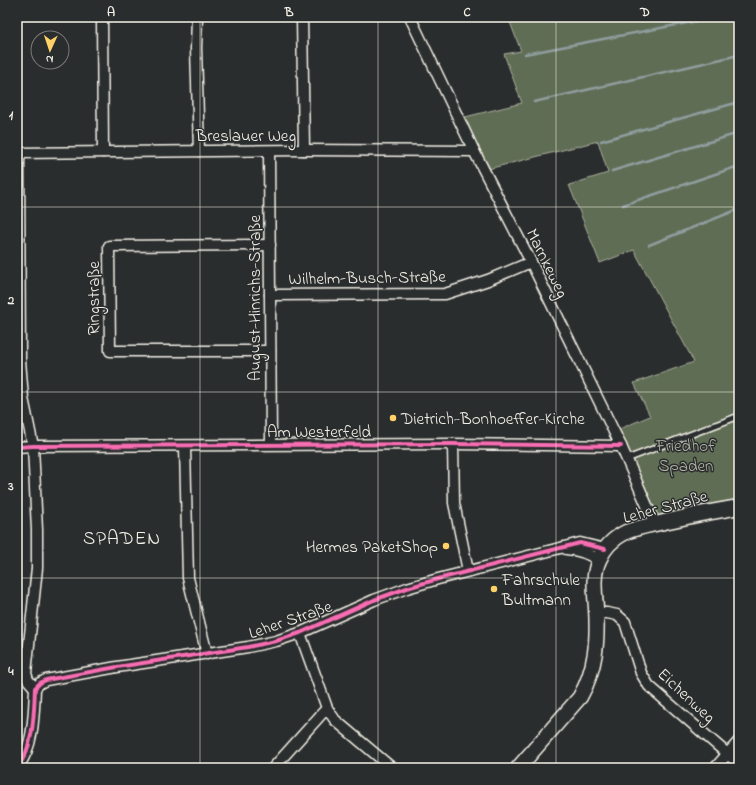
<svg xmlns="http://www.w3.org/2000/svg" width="756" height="785" viewBox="0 0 756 785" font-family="'Indie Flower',sans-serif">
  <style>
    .green { fill: #616d55; stroke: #aaaf9e }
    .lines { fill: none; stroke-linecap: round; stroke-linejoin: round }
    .stream { stroke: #8f9e9f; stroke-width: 2.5 }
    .lane-casing { stroke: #f4f1e8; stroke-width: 8 }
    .street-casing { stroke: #f4f1e8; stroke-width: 13 }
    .secondary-casing { stroke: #f4f1e8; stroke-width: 17 }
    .lane { stroke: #2a2d2e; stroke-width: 5 }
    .street { stroke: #2a2d2e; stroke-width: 10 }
    .secondary { stroke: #2a2d2e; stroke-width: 14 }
    .cycleway-casing { stroke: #2a2d2e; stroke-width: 6 }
    .cycleway { stroke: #f96db3; stroke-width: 4 }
    .grid { fill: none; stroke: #f4f1e8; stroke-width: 1; stroke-opacity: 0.55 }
    .poi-dot { fill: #ffd166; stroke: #2a2d2e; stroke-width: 1.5 }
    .labels { text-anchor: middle; stroke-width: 3; stroke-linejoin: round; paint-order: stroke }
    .street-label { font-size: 17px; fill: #f4f1e8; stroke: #2a2d2e }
    .poi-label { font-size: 17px; fill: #f4f1e8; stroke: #2a2d2e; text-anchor: start }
    .park-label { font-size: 17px; fill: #b2b6a6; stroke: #2a2d2e }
    .quarter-label { font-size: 19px; letter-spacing: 1px; fill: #f4f1e8; stroke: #2a2d2e }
    .neatline { fill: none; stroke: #f4f1e8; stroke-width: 1.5 }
    .grid-label { font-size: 13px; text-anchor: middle; font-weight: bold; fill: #f4f1e8 }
  </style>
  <rect width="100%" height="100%" fill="#2a2d2e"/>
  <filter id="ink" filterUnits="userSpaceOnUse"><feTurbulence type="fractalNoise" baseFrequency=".025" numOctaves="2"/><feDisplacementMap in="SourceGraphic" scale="8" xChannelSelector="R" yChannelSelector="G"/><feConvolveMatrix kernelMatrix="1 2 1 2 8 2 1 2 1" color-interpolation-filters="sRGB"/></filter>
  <g filter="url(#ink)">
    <polygon class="green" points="508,17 739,17 739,499 686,509 657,517 617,430 650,416 634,383 694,362 634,250 600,263 569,185 608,173 598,141 488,169 465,117 522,103 504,54 521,51"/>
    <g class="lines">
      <g class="stream">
        <polyline points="525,54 718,17"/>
        <polyline points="534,102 739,55"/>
        <polyline points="601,141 739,102"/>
        <polyline points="612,171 739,133"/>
        <polyline points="623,205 739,166"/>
        <polyline points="649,245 739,209"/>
      </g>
      <defs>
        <polyline id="lane" points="627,459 739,416"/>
        <g id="street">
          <polyline points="102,17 103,152"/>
          <polyline points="197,17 196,48 199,151"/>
          <polyline points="302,17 304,150"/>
          <polyline points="410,17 474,151 531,262 621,446 655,524"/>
          <polyline points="17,149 19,153 20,360 23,398 33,446 37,530 37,568 26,673 28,680 35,688"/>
          <polyline points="269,151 271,444"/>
          <polyline points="17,153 304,150 474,151"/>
          <polyline points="270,245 109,246 110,351 270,351"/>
          <polyline points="270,295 445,294 488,280 531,262"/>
          <polyline points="453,444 454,503 468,571"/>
          <polyline points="185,446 188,578 207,654"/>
          <polyline points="17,447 33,446 453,444 621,446"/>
          <path d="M 566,549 C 579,550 589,553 599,561"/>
          <polyline points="596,613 607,613 617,615 625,622 641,673 649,686 739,764"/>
          <polyline points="300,633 327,708 335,720 392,768"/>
          <path d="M 17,767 C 34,749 34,712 35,688 L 40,683 L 46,680 L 117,667 L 248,647 L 276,641 L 300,633 L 374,600 L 407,588 L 438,579 L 580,543 L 605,549"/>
          <polyline points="273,768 327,708"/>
          <polyline points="715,768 739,741"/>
        </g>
        <path id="secondary" d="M 518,768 L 580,697 C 596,669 598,640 596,608 C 595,592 592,576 599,560 C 604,548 614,538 626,532 C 638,527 652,525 664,522 C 689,516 714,511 739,507"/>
      </defs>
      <use href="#lane" class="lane-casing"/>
      <use href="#street" class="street-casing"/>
      <use href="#secondary" class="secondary-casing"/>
      <use href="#lane" class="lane"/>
      <use href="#street" class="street"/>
      <use href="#secondary" class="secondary"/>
      <defs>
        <g id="cycleway">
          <polyline points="17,447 33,446 453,444 621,446"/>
          <path d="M 17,767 C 34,749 34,712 35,688 L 40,683 L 46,680 L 117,667 L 248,647 L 276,641 L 300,633 L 374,600 L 407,588 L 438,579 L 580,543 L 605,549"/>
        </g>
      </defs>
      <use href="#cycleway" class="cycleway-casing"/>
      <use href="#cycleway" class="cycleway"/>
    </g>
  </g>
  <path class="grid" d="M 200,17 L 200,768M 378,17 L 378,768M 556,17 L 556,768M 17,207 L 739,207M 17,392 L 739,392M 17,578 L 739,578"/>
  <g class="poi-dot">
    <circle cx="393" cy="418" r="4"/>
    <circle cx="446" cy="546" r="4"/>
    <circle cx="494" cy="589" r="4"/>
  </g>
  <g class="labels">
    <g class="street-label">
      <text x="246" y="141">Breslauer Weg</text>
      <text transform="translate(548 263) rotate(64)" y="6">Marnkeweg</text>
      <text transform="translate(367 277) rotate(-1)" y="6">Wilhelm-Busch-Straße</text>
      <text transform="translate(93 298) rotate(-90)" y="6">Ringstraße</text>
      <text transform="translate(254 298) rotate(-90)" y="6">August-Hinrichs-Straße</text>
      <text x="319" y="437">Am Westerfeld</text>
      <text transform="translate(665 506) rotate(-15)" y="6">Leher Straße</text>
      <text transform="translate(290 619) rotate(-19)" y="6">Leher Straße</text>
      <text transform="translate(687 695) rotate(43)" y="6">Eichenweg</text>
    </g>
    <g class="poi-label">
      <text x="401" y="424">Dietrich-Bonhoeffer-Kirche</text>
      <text x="438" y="552" text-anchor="end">Hermes PaketShop</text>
      <text x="502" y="585">Fahrschule<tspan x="502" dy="20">Bultmann</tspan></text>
    </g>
    <g class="park-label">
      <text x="686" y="451">Friedhof<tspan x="686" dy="20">Spaden</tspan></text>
    </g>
    <g class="quarter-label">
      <text x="122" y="544">SPADEN</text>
    </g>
  </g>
  <rect width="756" height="785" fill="none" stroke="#2a2d2e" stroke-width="44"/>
  <g transform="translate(50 50) rotate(183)"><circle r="19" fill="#2a2d2e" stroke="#7b7b78"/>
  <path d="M0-3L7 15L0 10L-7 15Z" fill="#ffd166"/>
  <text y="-6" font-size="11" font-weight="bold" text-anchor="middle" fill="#f4f1e8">N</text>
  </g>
  <rect x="22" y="22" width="712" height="741" class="neatline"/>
  <g class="grid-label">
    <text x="111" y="16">A</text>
    <text x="289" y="16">B</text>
    <text x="467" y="16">C</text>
    <text x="645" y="16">D</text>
    <text x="11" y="119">1</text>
    <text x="11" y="304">2</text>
    <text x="11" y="490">3</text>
    <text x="11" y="675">4</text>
  </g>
</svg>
